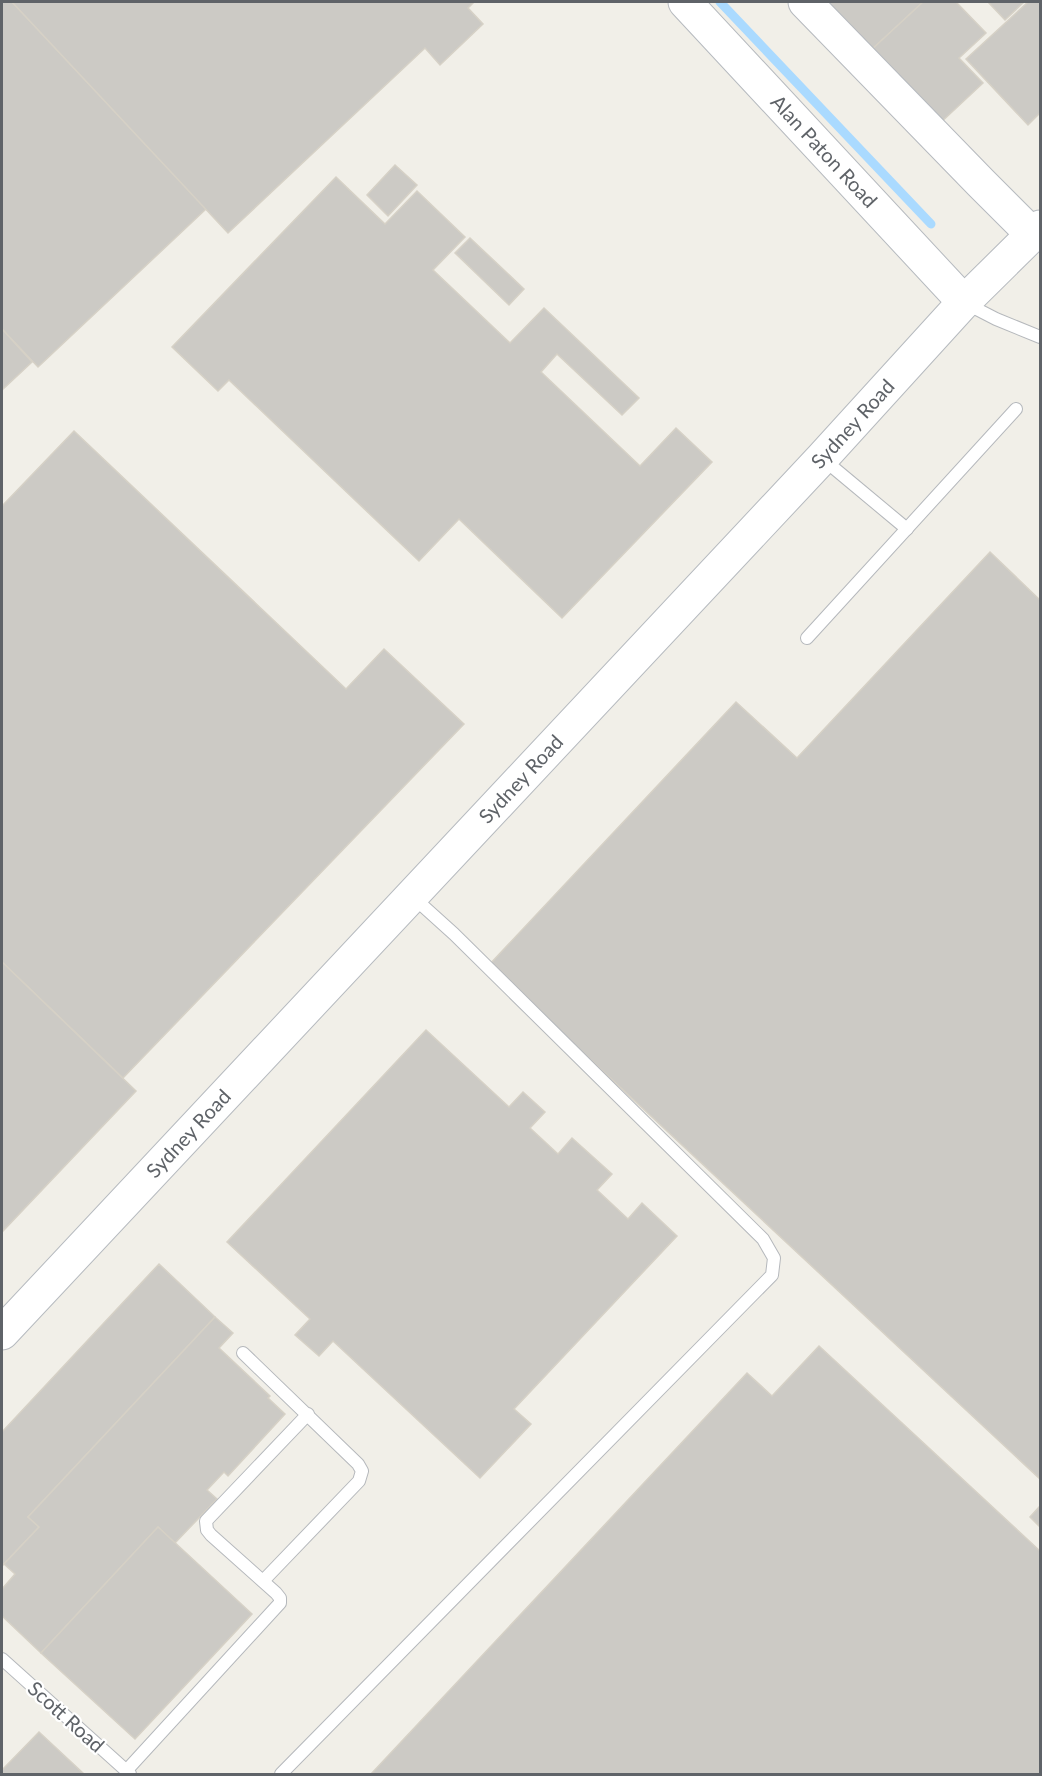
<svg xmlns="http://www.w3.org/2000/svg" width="1042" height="1776" viewBox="0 0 1042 1776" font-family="Lato,sans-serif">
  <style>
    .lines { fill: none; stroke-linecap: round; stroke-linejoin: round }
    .stream { stroke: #aadaff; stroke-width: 9 }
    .building { fill: #cccac5; stroke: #d6d1c6; stroke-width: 1.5 }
    .lane-casing { stroke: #b5b8bc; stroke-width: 14 }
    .secondary-casing { stroke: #b6babf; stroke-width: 35 }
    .lane { stroke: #fff; stroke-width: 12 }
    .secondary { stroke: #fff; stroke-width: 33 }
    .labels { text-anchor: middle; stroke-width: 4.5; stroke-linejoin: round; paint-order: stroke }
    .street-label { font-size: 20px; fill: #5f6368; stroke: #fff }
  </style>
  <rect width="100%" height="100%" fill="#f1efe8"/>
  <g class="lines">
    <polyline class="stream" points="720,2 931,224"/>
  </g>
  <g class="building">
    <polygon points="2,2 12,2 206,209 38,367 2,329"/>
    <polygon points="12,2 474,2 468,8 483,24 440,65 425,48 228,233"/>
    <polygon points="822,2 923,2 869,52"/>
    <polygon points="923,2 956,2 986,33 959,58 983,83 938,125 869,52"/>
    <polygon points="988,2 1024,2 1005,20"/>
    <polygon points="1028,2 1040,2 1040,113 1028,125 966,59"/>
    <polygon points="395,165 417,185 388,216 367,195"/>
    <polygon points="336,177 385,224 417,191 465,237 433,270 510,343 544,308 639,398 622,415 557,354 541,372 640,466 676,428 712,462 562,618 459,519 419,561 229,380 218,391 172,347"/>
    <polygon points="470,238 524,289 509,305 455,253"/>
    <polygon points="2,329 32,362 2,390"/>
    <polygon points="74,431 346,689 384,649 464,724 123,1078 2,962 2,506"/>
    <polygon points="990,552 1040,600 1040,1479 489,965 736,702 797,758"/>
    <polygon points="2,962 136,1091 2,1232"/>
    <polygon points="426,1030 509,1107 523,1092 545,1112 530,1128 558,1154 572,1138 612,1174 597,1190 628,1219 642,1203 677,1236 514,1409 531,1424 480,1478 333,1341 319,1356 295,1335 310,1319 227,1242"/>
    <polygon points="159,1264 215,1317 28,1517 39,1527 2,1566 2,1432"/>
    <polygon points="215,1317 233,1333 219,1348 270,1396 268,1398 285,1414 228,1476 224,1472 207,1490 217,1499 175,1543 158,1527 41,1653 2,1616 2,1589 15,1574 4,1564 39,1527 28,1517"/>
    <polygon points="819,1346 1040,1551 1040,1774 371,1774 747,1373 772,1396"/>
    <polygon points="1040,1506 1040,1527 1030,1517"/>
    <polygon points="158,1527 252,1614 135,1739 41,1653"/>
    <polygon points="39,1732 84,1774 2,1774 2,1770"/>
  </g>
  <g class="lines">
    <defs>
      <g id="lane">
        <polyline points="965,303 996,319 1040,337"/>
        <polyline points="823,459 907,529"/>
        <polyline points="807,638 1016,409"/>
        <polyline points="243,1353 358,1464 362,1471 359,1481 263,1581"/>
        <polyline points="2,1659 130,1774"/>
        <polyline points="126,1771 280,1603 280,1598 276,1593 211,1535 207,1530 206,1521 308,1414"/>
        <polyline points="281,1774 772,1275 774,1258 763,1239 454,934 413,897"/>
      </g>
      <g id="secondary">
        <path id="s1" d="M 685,2 L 964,302"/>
        <polyline points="805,2 981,183 1033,235"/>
        <path id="s2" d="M 2,1333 L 822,458 L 964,302 L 1040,227"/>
      </g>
    </defs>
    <use href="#lane" class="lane-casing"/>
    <use href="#secondary" class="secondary-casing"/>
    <use href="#lane" class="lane"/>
    <use href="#secondary" class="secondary"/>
  </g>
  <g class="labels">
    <g class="street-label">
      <text dy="7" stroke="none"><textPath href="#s1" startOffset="204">Alan Paton Road</textPath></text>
      <text dy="7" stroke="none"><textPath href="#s2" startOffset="1245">Sydney Road</textPath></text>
      <text dy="7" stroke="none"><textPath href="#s2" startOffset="759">Sydney Road</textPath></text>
      <text dy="7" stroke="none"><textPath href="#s2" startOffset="273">Sydney Road</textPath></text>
      <text transform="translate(66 1717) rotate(42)" y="7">Scott Road</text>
    </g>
  </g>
  <rect width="1042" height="1776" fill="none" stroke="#5f6368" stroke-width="6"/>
</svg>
